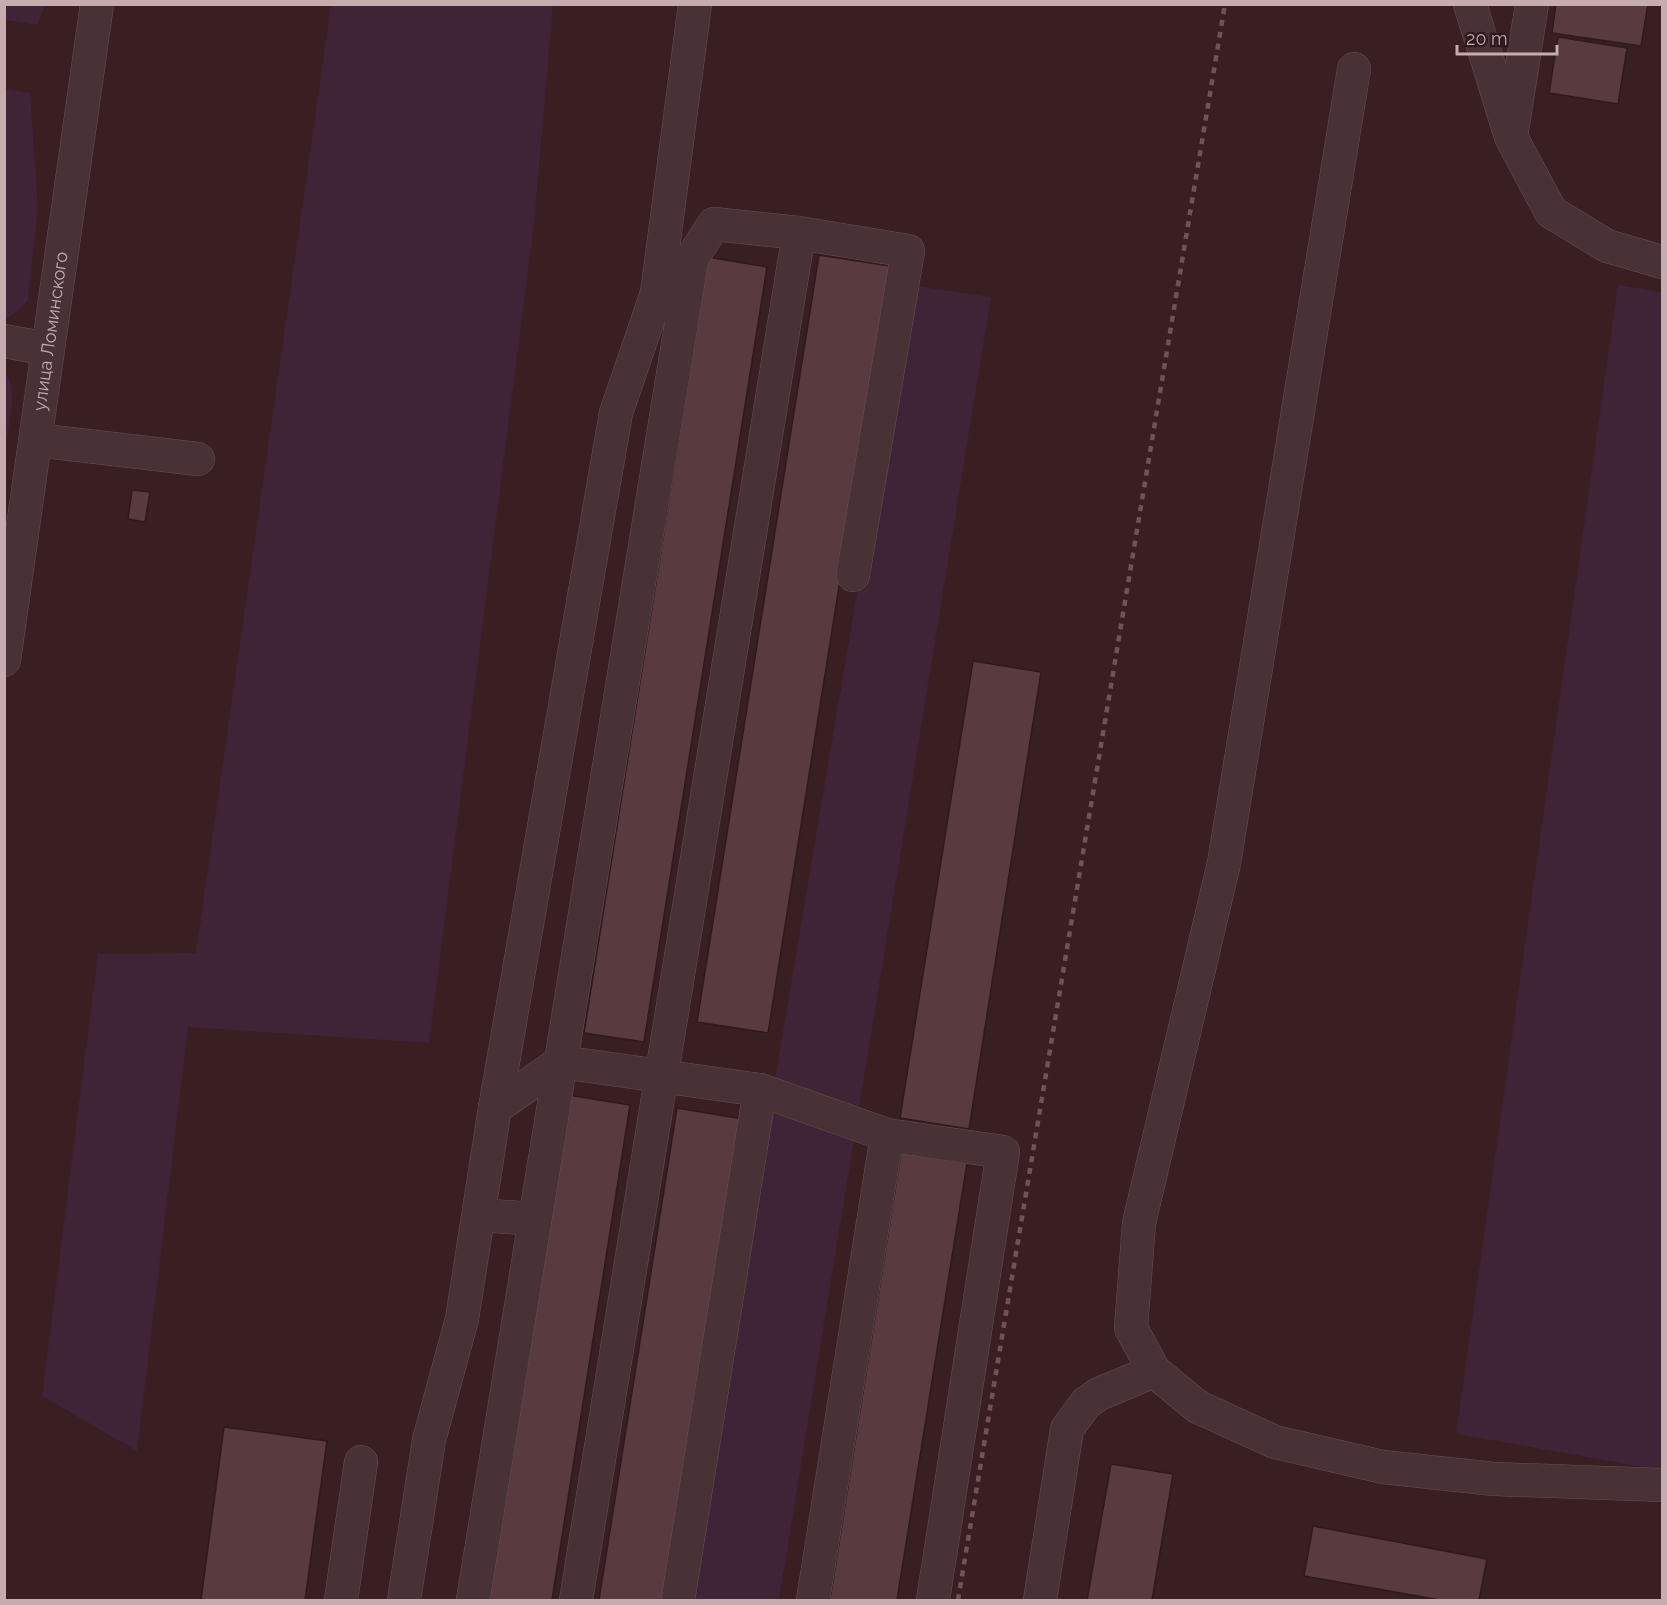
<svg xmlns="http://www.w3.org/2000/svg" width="1667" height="1605" viewBox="0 0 1667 1605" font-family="Raleway,sans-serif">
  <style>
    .green { fill: #3e2436 }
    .building { fill: #593a3e; stroke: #30191c; stroke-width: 1.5 }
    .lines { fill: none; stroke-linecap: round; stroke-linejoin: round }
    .minor-casing { stroke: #674f52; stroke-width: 34 }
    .minor { stroke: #493235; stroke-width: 33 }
    .rail { stroke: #715357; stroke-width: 4.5; stroke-dasharray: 6 6; stroke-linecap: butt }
    .labels { text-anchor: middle; stroke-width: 5; stroke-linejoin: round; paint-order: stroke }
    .street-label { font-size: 18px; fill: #c6acaf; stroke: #2e181b }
  </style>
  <rect width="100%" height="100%" fill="#391e22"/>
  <g class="green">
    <polygon points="5,4 45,4 45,5 37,25 5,20"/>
    <polygon points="331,5 553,5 534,223 429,1043 188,1027 137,1451 42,1396 98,954 196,953"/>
    <polygon points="5,89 30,93 38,208 28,300 19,310 5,320"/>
    <polygon points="909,285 991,297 779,1600 687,1600"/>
    <polygon points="1618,285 1662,292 1662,1470 1456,1434"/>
    <path d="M 5,372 C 19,387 7,432 5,452 Z"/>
  </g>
  <g class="building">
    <polygon points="1556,4 1648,4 1641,46 1552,33"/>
    <polygon points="1558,37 1627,48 1618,104 1549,93"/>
    <polygon points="819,255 890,266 768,1033 697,1022"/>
    <polygon points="708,257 767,267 644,1042 584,1033"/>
    <polygon points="132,490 150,492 145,522 128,519"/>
    <polygon points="973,661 1041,672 969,1129 900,1118"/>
    <polygon points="568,1095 630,1105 552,1600 488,1600"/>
    <polygon points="677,1108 743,1119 666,1600 599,1600"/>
    <polygon points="901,1153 967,1163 897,1600 830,1600"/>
    <polygon points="224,1427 327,1441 305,1600 201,1600"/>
    <polygon points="1111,1464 1173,1474 1152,1600 1087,1600"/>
    <polygon points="1313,1526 1487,1559 1479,1600 1440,1600 1304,1576"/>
  </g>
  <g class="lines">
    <defs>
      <g id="minor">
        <polyline points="1470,4 1511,137 1551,212 1607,246 1662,262"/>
        <polyline points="1354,69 1224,863 1139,1223 1131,1328 1154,1371 1198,1407 1275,1442 1383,1467 1494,1479 1662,1485"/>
        <polyline points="1512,130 1532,4"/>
        <polyline points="4,341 48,349"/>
        <polyline points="36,440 198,459"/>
        <path id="s1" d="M 4,660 L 97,4"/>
        <polyline points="760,1090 887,1135 1003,1152 933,1600"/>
        <polyline points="495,1108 561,1062 760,1090 678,1600"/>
        <polyline points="479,1215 535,1219"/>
        <polyline points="341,1600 361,1462"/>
        <polyline points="404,1600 429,1440 462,1319 495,1108 616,413 657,293 695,4"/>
        <polyline points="473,1600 692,258 714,224 799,233 908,251 853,575"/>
        <polyline points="576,1600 799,233"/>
        <polyline points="813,1600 887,1135"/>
        <polyline points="1040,1600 1067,1429 1086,1403 1099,1394 1154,1371"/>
      </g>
    </defs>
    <use href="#minor" class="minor-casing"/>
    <use href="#minor" class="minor"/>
    <polyline class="rail" points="958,1600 1225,4"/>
  </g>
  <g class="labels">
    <g class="street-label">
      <text dy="6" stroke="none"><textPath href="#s1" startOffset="332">улица Ломинского</textPath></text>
    </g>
  </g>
  <rect width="1667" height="1605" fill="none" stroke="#c6acaf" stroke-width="12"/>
  <path d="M1457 45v9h100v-9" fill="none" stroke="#c6acaf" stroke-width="3"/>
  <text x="1466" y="45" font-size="18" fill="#c6acaf" stroke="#2e181b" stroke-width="4.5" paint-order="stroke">20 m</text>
</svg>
